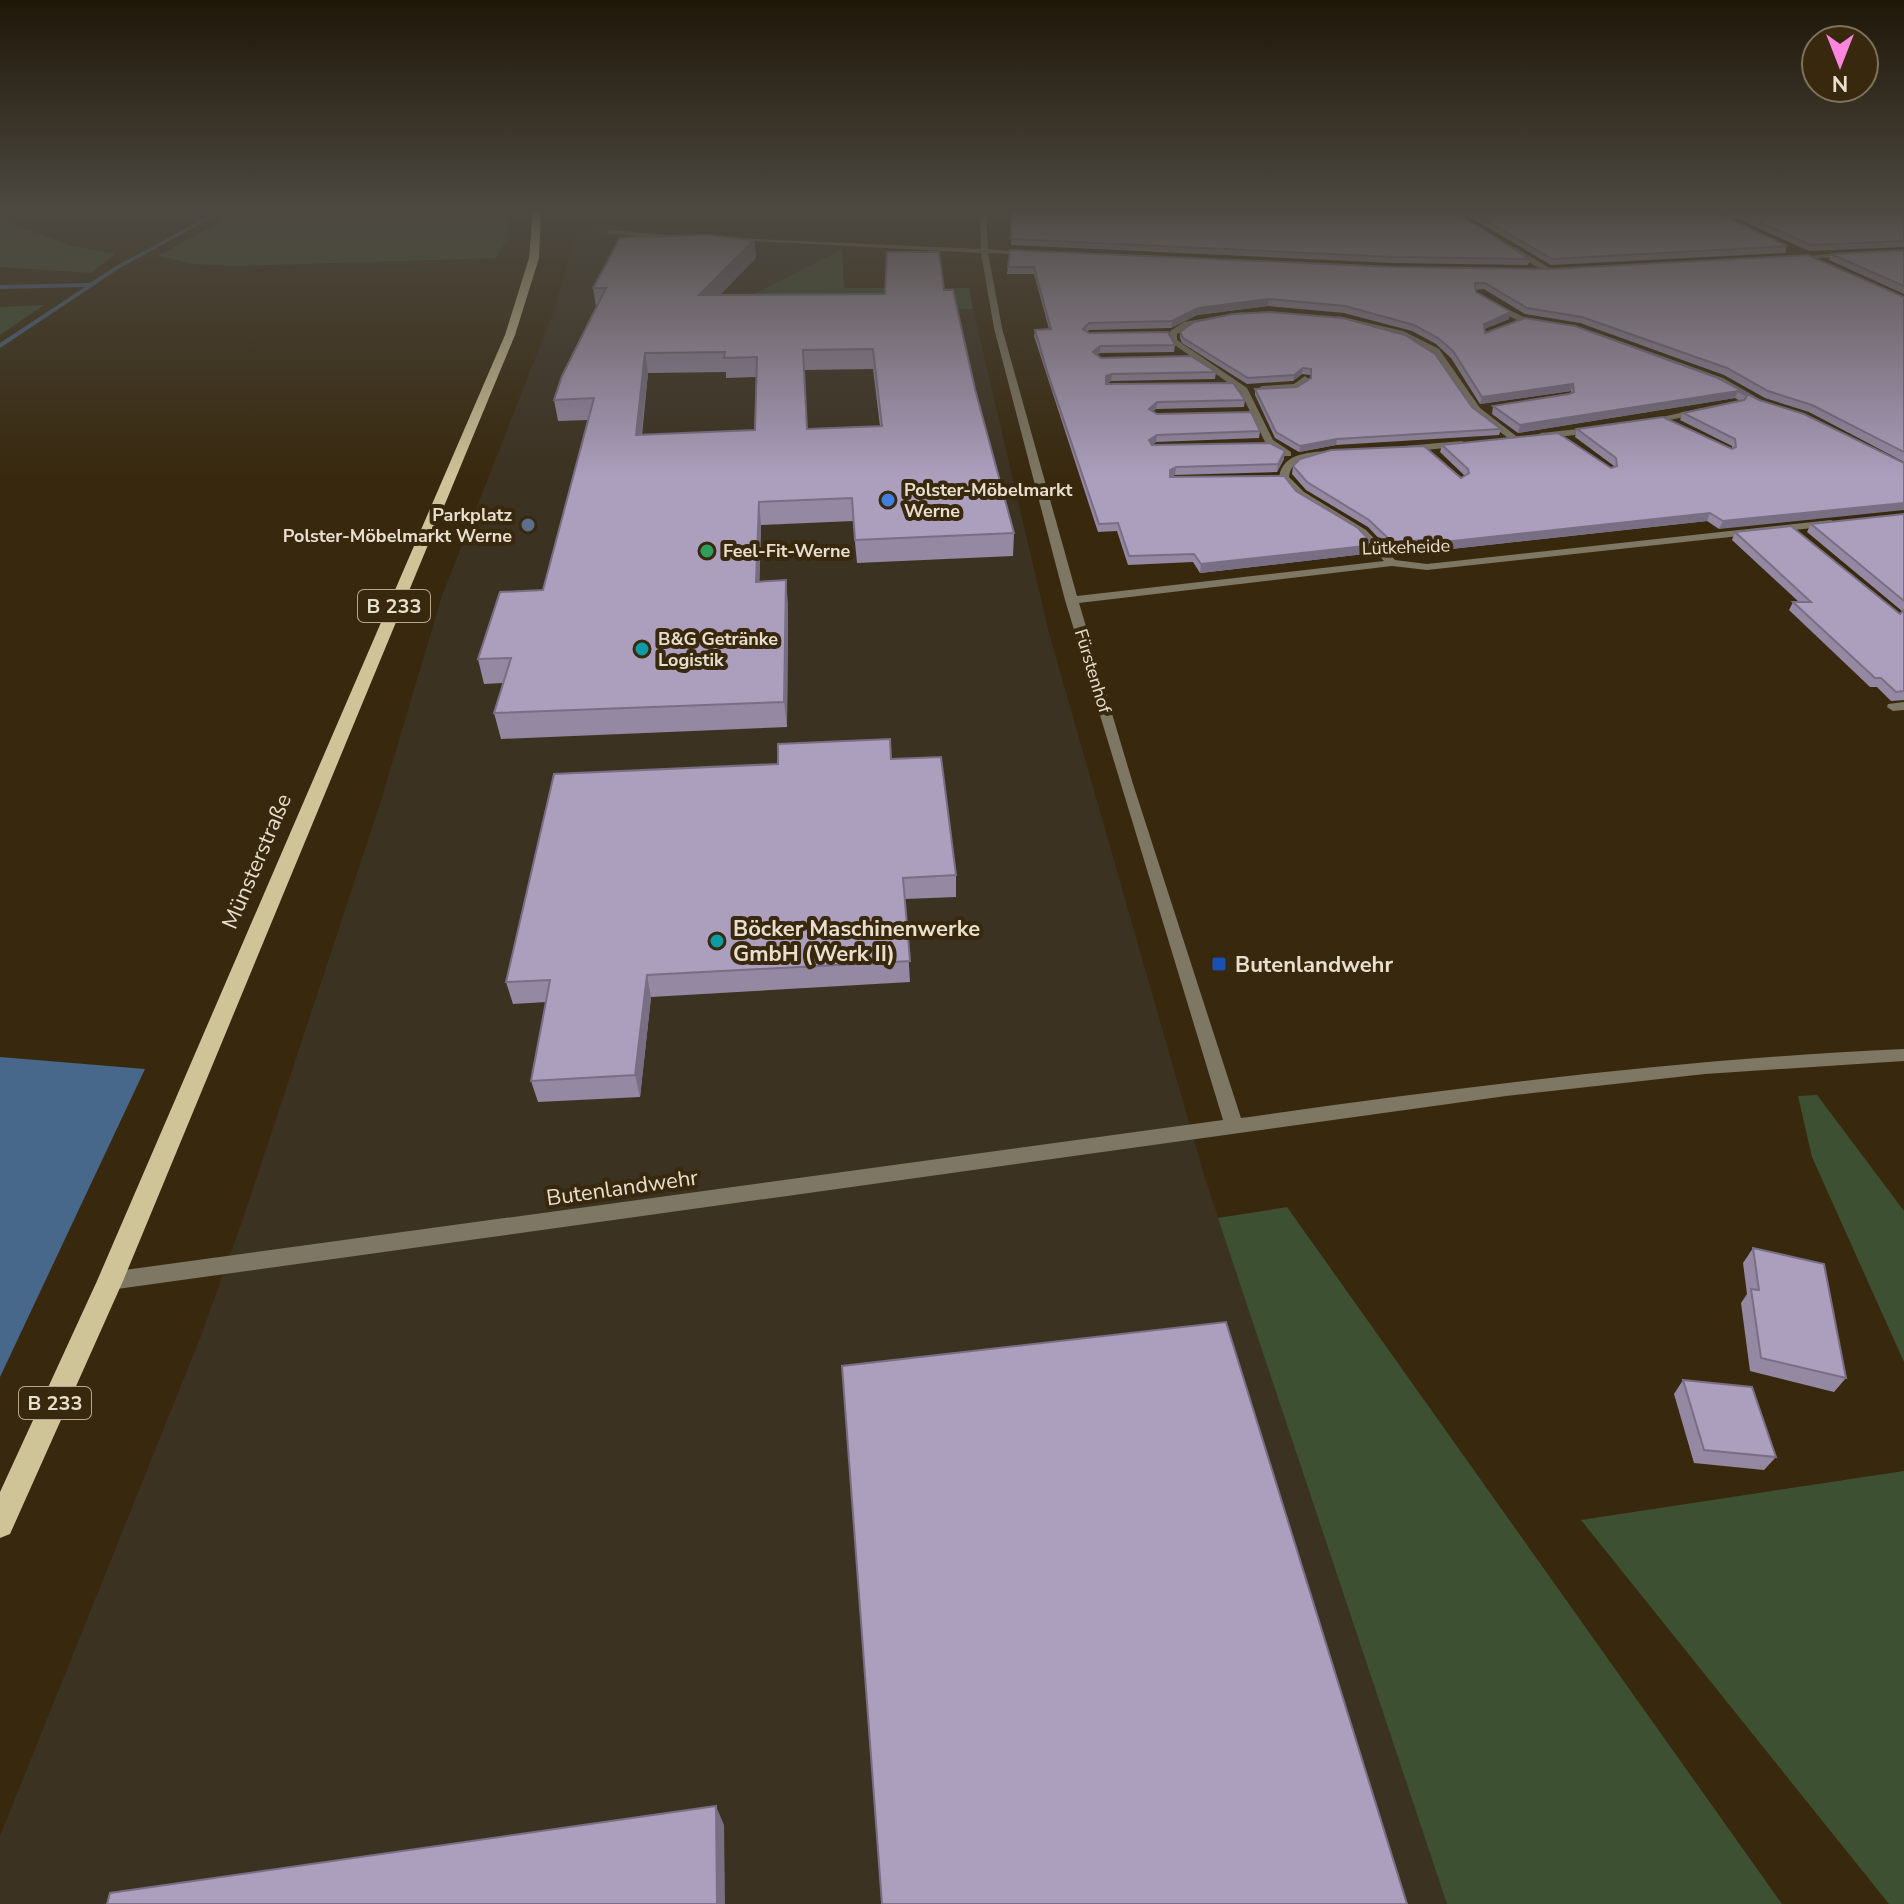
<svg xmlns="http://www.w3.org/2000/svg" width="1904" height="1904" viewBox="0 0 1904 1904" font-family="'Nunito Sans',sans-serif">
  <style>
    .commercial { fill: #3c3222 }
    .green { fill: #3e5032 }
    .water { fill: #47678b }
    .lines { fill: none; stroke-linecap: round; stroke-linejoin: round }
    .stream { fill: #47678b; fill-rule: evenodd }
    .street { fill: #7d7763; fill-rule: evenodd }
    .primary { fill: #cfc398; fill-rule: evenodd }
    .wall { fill: #9488a3; fill-rule: evenodd }
    .shaded-wall { fill: #786f84 }
    .building { fill: #ac9ebd; stroke: #786f84; stroke-width: 2; fill-rule: evenodd }
    .shop-dot { fill: #3f7fe0; stroke: #38290e; stroke-width: 3 }
    .service-dot { fill: #5c6f8a; stroke: #38290e; stroke-width: 3 }
    .leisure-dot { fill: #2e9e5b; stroke: #38290e; stroke-width: 3 }
    .culture-dot { fill: #0f9aa8; stroke: #38290e; stroke-width: 3 }
    .transit-dot { fill: #1a4fb4; stroke: #38290e; stroke-width: 3 }
    .labels { text-anchor: middle; stroke-width: 8; stroke-linejoin: round; paint-order: stroke }
    .far-poi-label { font-size: 18px; font-weight: bold; fill: #e9dfcf; stroke: #38290e; text-anchor: start }
    .far-street-label { font-size: 18px; fill: #e9dfcf; stroke: #38290e }
    .shield { fill: #38290e; stroke: #b4a895; stroke-width: 2 }
    .shield-label { font-size: 20px; font-weight: bold; fill: #e9dfcf }
    .street-label { font-size: 22px; fill: #e9dfcf; stroke: #38290e }
    .poi-label { font-size: 22px; font-weight: bold; fill: #e9dfcf; stroke: #38290e; text-anchor: start }
  </style>
  <rect width="100%" height="100%" fill="#38290e"/>
  <polygon class="commercial" points="610,226 654,235 851,244 723,311 973,309 1049,633 1204,1175 1447,1904 0,1904 0,1836 201,1336 245,1213 380,804 442,596 556,305 575,236 586,228"/>
  <g class="green">
    <polygon points="240,211 509,211 508,237 496,258 234,266 195,264 158,256"/>
    <polygon points="0,220 72,246 115,254 91,273 0,267"/>
    <polygon points="842,249 844,288 969,288 973,309 721,311"/>
    <polygon points="44,305 0,335 0,307"/>
    <polygon points="1817,1095 1904,1211 1904,1362 1812,1157 1798,1096"/>
    <polygon points="1287,1207 1782,1904 1447,1904 1218,1218"/>
    <polygon points="1904,1471 1904,1904 1889,1904 1581,1520"/>
  </g>
  <polygon class="water" points="0,1057 145,1069 0,1377"/>
  <g class="lines">
    <polygon class="stream" points="218,211 224,211 120,268 0,348 0,343 85,287 0,289 0,285 90,283 116,266"/>
    <g class="street">
      <path d="M 980,211 L 986,211 L 988,249 L 1035,253 L 1031,255 L 988,253 L 1002,328 L 1077,596 L 1384,561 L 1358,534 L 1296,496 L 1279,478 C 1282,451 1312,453 1334,450 L 1339,453 L 1337,455 C 1320,458 1291,455 1289,477 L 1304,492 L 1366,530 L 1395,560 L 1427,564 L 1831,520 L 1836,523 L 1831,526 L 1427,570 L 1392,566 L 1079,603 L 1133,784 L 1241,1118 C 1461,1087 1681,1059 1904,1049 L 1904,1061 L 1705,1074 L 1506,1096 L 110,1290 L 103,1287 L 100,1281 L 103,1275 L 110,1272 L 1223,1120 L 1065,600 L 994,328 L 981,253 L 731,240 L 735,238 L 981,249 Z"/>
      <polygon points="609,230 680,236 684,238 680,240 607,233"/>
      <polygon points="1509,247 1515,247 1553,270 1546,272 1509,251"/>
      <polygon points="1850,252 1853,256 1790,260 1786,258"/>
      <polygon points="1489,301 1524,317 1549,323 1545,325 1519,321 1486,305"/>
      <polygon points="1243,312 1246,316 1189,326 1177,334 1177,340 1247,388 1273,440 1291,452 1291,456 1285,456 1266,444 1240,391 1169,341 1170,331 1184,322"/>
      <polygon points="1338,316 1403,331 1439,349 1480,408 1520,439 1512,441 1474,412 1433,353 1397,335 1335,320"/>
      <polygon points="1595,332 1723,378 1770,405 1762,407 1717,382 1592,336"/>
      <polygon points="1305,376 1309,379 1299,389 1262,392 1258,389 1262,386 1294,384"/>
      <polygon points="1703,408 1708,411 1706,413 1648,424 1643,421"/>
      <polygon points="1597,427 1602,430 1600,432 1541,439 1536,436 1541,433"/>
      <polygon points="1462,441 1467,444 1465,446 1405,452 1400,449 1405,446"/>
      <polygon points="1904,702 1904,710 1893,711 1887,707 1888,704"/>
    </g>
    <polygon class="primary" points="533,211 541,211 539,258 515,335 123,1281 10,1534 0,1538 0,1492 97,1281 505,335 529,258"/>
  </g>
  <g class="wall">
    <polygon points="1012,211 1530,259 1528,265 1393,263 1011,245"/>
    <polygon points="1459,211 1714,211 1787,246 1785,253 1551,265"/>
    <polygon points="1720,211 1904,211 1904,247 1809,251"/>
    <path d="M 754,240 L 756,258 L 720,295 L 885,294 L 944,290 L 975,389 L 1014,533 L 1013,556 L 857,563 L 853,521 L 761,525 L 759,581 L 788,604 L 787,727 L 501,739 L 494,713 L 503,683 L 484,684 L 478,659 L 543,590 L 588,420 L 558,421 L 554,400 L 596,307 L 593,288 ZM 873,369 L 880,426 L 807,429 L 804,370 ZM 726,372 L 726,378 L 756,377 L 755,430 L 642,435 L 648,373 Z"/>
    <polygon points="1010,250 1904,297 1904,462 1809,412 1765,398 1724,375 1580,323 1525,314 1484,289 1476,290 1476,292 1509,319 1484,329 1485,333 1718,378 1759,400 1804,414 1719,529 1707,521 1424,552 1420,548 1391,551 1368,527 1306,490 1292,474 1293,466 1461,478 1465,476 1440,452 1442,445 1611,468 1614,467 1614,466 1575,437 1577,429 1732,449 1732,446 1680,420 1683,413 1740,401 1735,398 1518,433 1492,414 1493,406 1571,393 1571,391 1480,404 1451,358 1436,344 1412,331 1344,313 1268,306 1197,315 1171,328 1089,330 1087,332 1089,333 1175,345 1174,352 1100,353 1097,355 1101,358 1216,372 1215,379 1111,381 1106,384 1245,400 1244,407 1156,409 1153,411 1157,414 1260,431 1259,438 1156,442 1152,445 1284,459 1277,472 1175,475 1170,477 1296,491 1373,553 1200,573 1193,562 1128,565 1117,531 1098,532 1034,336 1035,330 1049,329 1034,274 1007,274"/>
    <polygon points="1904,250 1904,294 1829,260 1831,254"/>
    <polygon points="1180,332 1472,407 1501,429 1499,435 1336,445 1299,452 1275,438 1255,395 1255,389 1297,387 1310,378 1310,375 1302,374 1293,381 1247,384 1182,343 1180,338"/>
    <polygon points="1904,514 1904,700 1891,701 1877,687 1870,687 1789,610 1793,602 1799,602 1732,540 1735,532 1900,614 1902,611 1807,532 1811,524"/>
    <polygon points="891,759 956,875 956,897 905,899 910,982 651,997 640,1097 538,1102 531,1081 546,1002 513,1004 506,982"/>
    <polygon points="1753,1248 1846,1378 1834,1392 1750,1371 1741,1303 1747,1294 1743,1263"/>
    <polygon points="1683,1380 1776,1457 1764,1470 1694,1463 1674,1394"/>
  </g>
  <g class="shaded-wall">
    <polygon points="14,211 27,211 16,215"/>
    <polygon points="754,240 756,258 701,314 699,295"/>
    <polygon points="1269,299 1268,306 1197,315 1171,328 1172,321 1198,308"/>
    <polygon points="1511,312 1509,319 1482,330 1484,324"/>
    <polygon points="1100,346 1100,353 1093,359 1093,352"/>
    <polygon points="645,353 648,373 639,456 636,435"/>
    <polygon points="1303,368 1302,374 1293,381 1294,375"/>
    <polygon points="1112,374 1111,381 1106,383 1106,376"/>
    <polygon points="1573,384 1571,391 1480,404 1482,397"/>
    <polygon points="1738,391 1735,398 1518,433 1520,425"/>
    <polygon points="1157,402 1156,409 1148,416 1149,409"/>
    <polygon points="1157,435 1156,442 1148,448 1149,440"/>
    <polygon points="1337,439 1336,445 1299,452 1300,446"/>
    <polygon points="1285,451 1284,459 1277,472 1278,464"/>
    <polygon points="1176,467 1175,475 1169,477 1170,470"/>
    <polygon points="759,502 761,525 759,605 756,582"/>
    <polygon points="1904,503 1904,510 1719,529 1723,521"/>
    <polygon points="1710,513 1707,521 1424,552 1426,544"/>
    <polygon points="1422,540 1420,548 1391,551 1393,543"/>
    <polygon points="1374,545 1373,553 1200,573 1201,564"/>
    <polygon points="786,580 788,604 787,727 784,702"/>
    <polygon points="647,975 651,997 640,1097 635,1075"/>
    <polygon points="716,1806 724,1825 725,1904 717,1904"/>
  </g>
  <g class="building">
    <polygon points="1012,211 1453,211 1530,259 1394,257 1011,239"/>
    <polygon points="1470,211 1714,211 1787,246 1552,259"/>
    <polygon points="1735,211 1904,211 1904,241 1811,245"/>
    <path d="M 707,235 L 754,240 L 699,295 L 885,294 L 887,252 L 939,252 L 944,290 L 953,290 L 975,389 L 1014,533 L 855,540 L 852,498 L 759,502 L 756,582 L 786,580 L 784,702 L 494,713 L 511,658 L 478,659 L 500,592 L 543,590 L 594,398 L 554,400 L 562,376 L 606,288 L 593,288 L 620,238 ZM 873,349 L 882,426 L 807,429 L 803,350 ZM 725,352 L 724,358 L 757,357 L 755,430 L 636,435 L 645,353 Z"/>
    <polygon points="1010,250 1394,267 1551,269 1808,255 1904,297 1904,452 1812,405 1768,391 1727,368 1582,317 1527,308 1485,283 1475,283 1476,292 1511,312 1484,324 1485,333 1525,318 1575,326 1718,378 1759,400 1804,414 1904,463 1904,503 1723,521 1710,513 1426,544 1422,540 1393,543 1369,520 1307,482 1293,466 1300,459 1331,450 1424,446 1461,478 1469,473 1468,469 1442,445 1558,433 1611,468 1617,466 1616,458 1577,429 1663,417 1732,449 1736,447 1735,439 1683,413 1744,400 1747,396 1738,391 1520,425 1493,406 1569,394 1574,392 1573,384 1482,397 1453,351 1438,338 1414,325 1345,306 1269,299 1198,308 1172,321 1089,323 1083,329 1089,333 1168,332 1175,345 1100,346 1093,352 1101,358 1191,356 1216,372 1112,374 1106,376 1106,384 1233,383 1245,400 1157,402 1149,409 1157,414 1251,412 1260,431 1157,435 1149,440 1152,445 1270,443 1285,451 1278,464 1176,467 1170,470 1170,477 1284,476 1296,491 1358,528 1374,545 1201,564 1194,554 1129,556 1118,523 1099,524 1047,371 1035,330 1051,329 1034,267 1008,267"/>
    <polygon points="1904,250 1904,286 1831,254"/>
    <polygon points="1269,312 1343,318 1405,335 1435,354 1472,407 1501,429 1337,439 1300,446 1276,432 1255,389 1297,387 1311,378 1311,369 1303,368 1294,375 1248,378 1183,338 1180,332 1194,322 1233,314"/>
    <polygon points="1904,514 1904,601 1811,524"/>
    <polygon points="1791,526 1900,614 1904,610 1904,691 1896,692 1881,678 1875,678 1793,602 1811,602 1735,532"/>
    <polygon points="890,739 891,759 941,757 956,875 903,878 910,961 647,975 635,1075 531,1081 550,980 506,982 554,774 778,764 778,744"/>
    <polygon points="1753,1248 1824,1264 1846,1378 1761,1358 1751,1289 1759,1290"/>
    <polygon points="1226,1322 1407,1904 882,1904 842,1366"/>
    <polygon points="1683,1380 1752,1387 1776,1457 1704,1450"/>
    <polygon points="716,1806 717,1904 107,1904 110,1893"/>
  </g>
  <linearGradient id="sky" x2="0" y2="1"><stop stop-color="#1f1708"/><stop offset="0.44" stop-color="#4d4941"/><stop offset="1" stop-color="#4d4941" stop-opacity="0"/></linearGradient>
  <rect width="1904" height="478" fill="url(#sky)"/>
  <circle class="shop-dot" cx="888" cy="500" r="8"/>
  <circle class="service-dot" cx="528" cy="525" r="8"/>
  <circle class="leisure-dot" cx="707" cy="551" r="8"/>
  <g class="culture-dot">
    <circle cx="642" cy="649" r="8"/>
    <circle cx="717" cy="941" r="8"/>
  </g>
  <rect class="transit-dot" x="1211" y="956" width="16" height="16" rx="4"/>
  <g class="labels">
    <g class="far-poi-label">
      <text x="904" y="496">Polster-Möbelmarkt<tspan x="904" dy="21">Werne</tspan></text>
      <text x="512" y="521" text-anchor="end">Parkplatz<tspan x="512" dy="21">Polster-Möbelmarkt Werne</tspan></text>
      <text x="723" y="557">Feel-Fit-Werne</text>
      <text x="658" y="645">B&amp;G Getränke<tspan x="658" dy="21">Logistik</tspan></text>
    </g>
    <g class="far-street-label">
      <text transform="translate(1406 547) rotate(-2)" y="6">Lütkeheide</text>
      <text transform="translate(1093 671) rotate(73)" y="6">Fürstenhof</text>
    </g>
    <g class="shield">
      <rect x="358" y="590" width="72" height="32" rx="6"/>
      <rect x="19" y="1387" width="72" height="32" rx="6"/>
    </g>
    <g class="shield-label">
      <text x="394" y="613">B 233</text>
      <text x="55" y="1410">B 233</text>
    </g>
    <g class="street-label">
      <text transform="translate(256 861) rotate(-67)" y="8">Münsterstraße</text>
      <text transform="translate(622 1187) rotate(-8)" y="8">Butenlandwehr</text>
    </g>
    <g class="poi-label">
      <text x="733" y="936">Böcker Maschinenwerke<tspan x="733" dy="25">GmbH (Werk II)</tspan></text>
      <text x="1235" y="972">Butenlandwehr</text>
    </g>
  </g>
  <g transform="translate(1840 64) rotate(180)"><circle r="38" fill="#38290e" stroke="#7f725b" stroke-width="2"/>
  <path d="M0-6L14 30L0 20L-14 30Z" fill="#ff85de"/>
  <text y="-12" font-size="22" font-weight="bold" text-anchor="middle" fill="#e9dfcf">N</text>
  </g>
</svg>
